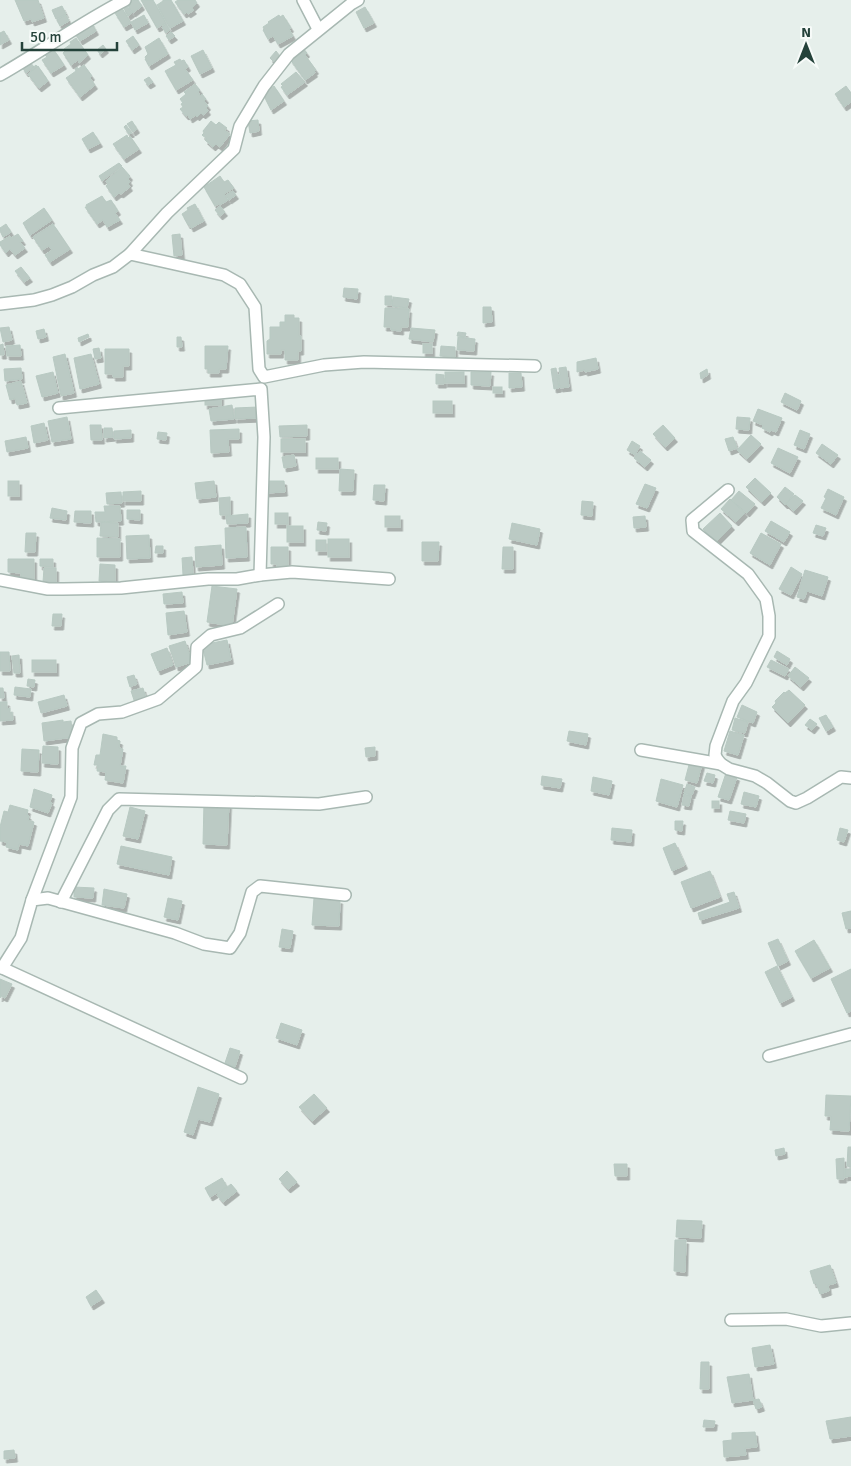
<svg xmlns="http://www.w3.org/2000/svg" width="851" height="1466" viewBox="0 0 851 1466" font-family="Signika,sans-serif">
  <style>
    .building { fill: #bbcac4; stroke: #b8c9c2; filter: url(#shadow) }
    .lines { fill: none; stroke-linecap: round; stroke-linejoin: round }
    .street-casing { stroke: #a8b8b2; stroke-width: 14 }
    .street { stroke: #fff; stroke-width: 11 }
  </style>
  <defs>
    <filter id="shadow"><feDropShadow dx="2.5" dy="4" stdDeviation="0" flood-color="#0004"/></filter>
  </defs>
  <rect width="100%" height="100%" fill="#e6efeb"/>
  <g class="building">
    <polygon points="15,0 38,0 44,18 32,22 31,19 24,21"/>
    <polygon points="133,0 138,0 142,6 133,13 127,5"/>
    <polygon points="141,0 153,0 166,23 157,28"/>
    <polygon points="163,0 171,0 183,21 170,28 157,5 163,1"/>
    <polygon points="178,0 195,0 197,3 192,8 194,10 188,14 187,12 184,14 175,2"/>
    <polygon points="126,5 132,13 128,16 123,7"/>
    <polygon points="62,6 66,14 56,19 52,10"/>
    <polygon points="365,7 374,23 364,28 356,12"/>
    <polygon points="122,8 131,23 124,27 115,13"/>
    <polygon points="66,15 69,21 60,26 57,20"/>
    <polygon points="144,15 148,23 135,30 131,22"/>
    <polygon points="279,15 280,17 283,15 291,28 289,29 293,36 278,44 273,36 268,39 263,30 264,29 263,27 269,23 268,22"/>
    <polygon points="91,22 96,31 80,41 74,32"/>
    <polygon points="166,24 170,30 166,33 162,27"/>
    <polygon points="4,31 9,40 0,45 0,33"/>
    <polygon points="171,32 175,36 169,40 166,36"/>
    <polygon points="133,36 139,45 132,50 126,41"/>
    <polygon points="76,38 88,55 79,63 78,60 71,65 63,53 65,51 64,49 71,44 70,42"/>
    <polygon points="159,38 168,54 149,66 145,59 146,59 145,57 148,54 145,47"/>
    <polygon points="103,45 106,49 100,54 97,50"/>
    <polygon points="303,48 307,53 305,55 316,70 314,71 315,73 305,80 290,59"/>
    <polygon points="54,50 64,65 51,73 42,60 47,57 45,55"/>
    <polygon points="203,50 212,68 200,74 191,56"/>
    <polygon points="276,51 280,56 274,62 270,58"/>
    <polygon points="180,59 181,61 184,60 188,67 185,69 193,80 176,90 165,71 176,65 174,62"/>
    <polygon points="30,62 34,67 26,73 22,67"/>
    <polygon points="36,65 47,79 37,86 28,74 32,71 31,69"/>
    <polygon points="84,65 92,76 90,78 95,85 80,97 66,78 76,71 75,69 77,67 78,69"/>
    <polygon points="38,66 48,81 39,88 28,74"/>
    <polygon points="296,72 305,82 287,95 281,87 283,86 281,84"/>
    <polygon points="149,77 153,82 148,85 144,80"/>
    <polygon points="195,84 200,90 198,92 200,96 202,94 206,99 204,101 208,106 206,108 208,111 203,115 201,113 197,117 196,115 190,119 188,115 186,116 180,109 183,107 181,104 183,103 180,99 186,94 184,92"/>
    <polygon points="274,86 284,101 271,110 264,96 266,94 264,91 270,87 271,88"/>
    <polygon points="846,86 851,93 851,102 844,107 835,94"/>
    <polygon points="258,120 259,131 250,133 248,121"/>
    <polygon points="132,121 137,129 133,132 127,124"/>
    <polygon points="211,121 216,125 219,122 227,128 224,130 230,134 220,147 216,144 213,147 205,140 207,139 202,135 204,133 203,131"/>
    <polygon points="126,125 132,133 129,134 124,127"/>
    <polygon points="93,132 100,143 88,149 82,139"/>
    <polygon points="127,135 128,138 130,136 139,149 124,159 113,144"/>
    <polygon points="119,163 122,166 102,181 99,176"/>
    <polygon points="122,167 130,176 128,179 130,182 128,184 130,187 121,194 119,193 114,197 106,186 108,184 106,181"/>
    <polygon points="220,176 224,182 228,180 234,188 224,194 228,200 220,205 219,204 215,206 204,187"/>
    <polygon points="233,191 236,195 229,200 226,195"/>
    <polygon points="102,196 106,202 111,200 118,211 115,213 120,220 107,227 103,220 97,224 85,207 87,207 86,205"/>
    <polygon points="195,204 204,221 191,228 189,224 188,225 182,214 188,210 187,208"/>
    <polygon points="220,206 225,212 220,216 215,210"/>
    <polygon points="44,208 52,220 30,235 23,223"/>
    <polygon points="6,224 11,232 3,237 0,231 0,228"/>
    <polygon points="53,224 70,249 50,262 45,255 52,250 49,246 42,250 33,237"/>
    <polygon points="18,234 23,241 20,242 25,248 15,255 10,249 6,253 0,245 0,242 10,236 11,238"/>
    <polygon points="180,234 182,255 174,256 172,235"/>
    <polygon points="21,267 30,278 24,282 15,271"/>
    <polygon points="344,288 358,289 357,299 343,297"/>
    <polygon points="385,296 392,296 391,305 385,305"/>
    <polygon points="393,297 409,299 407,308 392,306"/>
    <polygon points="483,307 491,307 492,322 483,323"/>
    <polygon points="385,308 409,309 408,327 401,327 401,331 391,330 391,327 384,327"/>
    <polygon points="285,315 294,315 294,318 299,318 299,336 301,336 301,351 298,351 298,360 285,360 285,350 281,350 281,354 267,354 267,341 270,339 270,327 280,327 280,322 285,322"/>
    <polygon points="9,327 12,340 3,342 0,328"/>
    <polygon points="411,328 435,330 433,342 409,339"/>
    <polygon points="44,329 46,337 38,339 36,331"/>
    <polygon points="458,332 466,333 465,337 457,336"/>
    <polygon points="88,334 89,337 79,342 78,338"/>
    <polygon points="177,337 181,337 182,347 177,347"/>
    <polygon points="458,337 475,339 474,351 457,350"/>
    <polygon points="3,344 4,355 0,355 0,345"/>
    <rect x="423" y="344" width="9" height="9"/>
    <polygon points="20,345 21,356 7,356 6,346"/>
    <polygon points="205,346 228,346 226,369 219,369 219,373 208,373 208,369 205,369"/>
    <polygon points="441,346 455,347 455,357 440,356"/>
    <polygon points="99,348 101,358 95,359 93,349"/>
    <polygon points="105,349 129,349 129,366 123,366 123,377 113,377 113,374 105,374"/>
    <polygon points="65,354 74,393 61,396 53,357"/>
    <polygon points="91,354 99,384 80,389 74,358"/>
    <polygon points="596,358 598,369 585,372 585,370 577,372 577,362"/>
    <polygon points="566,367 569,387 560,388 558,375 560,375 559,368"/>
    <polygon points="21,368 22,379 5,381 4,369"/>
    <polygon points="556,368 559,388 554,389 551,369"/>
    <polygon points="707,369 708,375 701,379 700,373"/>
    <polygon points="53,372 58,393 42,397 36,376"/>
    <rect x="445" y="372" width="19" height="11"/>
    <polygon points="471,372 491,372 490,386 471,385"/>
    <polygon points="509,373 521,373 522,387 509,388"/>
    <polygon points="436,374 444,375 444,384 436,384"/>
    <polygon points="21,381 27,403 17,405 15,398 10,400 6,385"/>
    <rect x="493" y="387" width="9" height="6"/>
    <polygon points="785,393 801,401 797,410 781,402"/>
    <rect x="205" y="396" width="16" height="9"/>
    <rect x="433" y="401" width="19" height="12"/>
    <polygon points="232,405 234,419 211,421 209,409"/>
    <polygon points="258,407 258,418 235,419 235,408"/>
    <polygon points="758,409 782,418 776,432 771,430 770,432 762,428 763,425 753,421"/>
    <polygon points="67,417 71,439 52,442 48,421"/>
    <polygon points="737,417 750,418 749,430 736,429"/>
    <polygon points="44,423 48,440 34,443 31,426"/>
    <polygon points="90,425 101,425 102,440 91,440"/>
    <polygon points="307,425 307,436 280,437 279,426"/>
    <polygon points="663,425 675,438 665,447 653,434"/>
    <polygon points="104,428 112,428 113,437 104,438"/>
    <polygon points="239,429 239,439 228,439 229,452 211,453 210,430"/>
    <polygon points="131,430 131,438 114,439 114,431"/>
    <polygon points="800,430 810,434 804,449 794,445"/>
    <polygon points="158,432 167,433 166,440 157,439"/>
    <polygon points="751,435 761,444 747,459 737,450"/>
    <polygon points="26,437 28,448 7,452 5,441"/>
    <polygon points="733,437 737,448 729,451 725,439"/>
    <rect x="281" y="439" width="24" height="13"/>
    <polygon points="632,441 640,446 635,455 627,450"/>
    <polygon points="822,444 838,455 831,464 816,453"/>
    <polygon points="778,448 798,457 790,473 771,463"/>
    <polygon points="640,451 651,460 645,467 634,458"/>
    <polygon points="294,455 296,466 284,468 282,457"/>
    <rect x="316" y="458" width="22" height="11"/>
    <polygon points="340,469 354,470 353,491 339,491"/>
    <polygon points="755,478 771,493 762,502 746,487"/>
    <rect x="8" y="481" width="11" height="15"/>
    <polygon points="214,481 216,497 197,499 195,483"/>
    <polygon points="265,481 284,481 285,492 265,493"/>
    <polygon points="645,484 656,488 647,508 636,504"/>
    <polygon points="374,485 385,485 384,501 373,500"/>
    <polygon points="785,487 794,494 785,505 777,497"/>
    <polygon points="828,489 844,497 836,515 821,508 826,498 824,497"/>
    <polygon points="141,491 141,501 123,501 123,492"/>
    <polygon points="739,491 755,504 747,513 731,500"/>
    <polygon points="121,492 122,503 107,504 106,493"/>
    <polygon points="795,495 803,501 794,511 786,504"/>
    <polygon points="230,497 230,515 220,515 219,498"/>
    <polygon points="730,499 745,513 736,522 721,509"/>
    <polygon points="582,501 593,502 592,516 581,515"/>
    <polygon points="104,506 120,506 121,521 96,522 95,512 105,512"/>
    <polygon points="52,508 67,511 66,520 50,518"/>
    <polygon points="127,510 140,510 140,520 127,519"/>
    <polygon points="75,511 91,511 91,523 74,522"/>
    <rect x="275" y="513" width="13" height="11"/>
    <polygon points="720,513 732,526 716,542 703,529"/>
    <polygon points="248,514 248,523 227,524 226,516"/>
    <rect x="385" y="516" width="15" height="11"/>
    <polygon points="645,516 646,527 634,528 633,517"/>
    <polygon points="771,521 790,532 784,542 765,531"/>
    <polygon points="101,522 118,523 118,537 100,536"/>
    <polygon points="318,522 327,523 326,531 317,530"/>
    <polygon points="512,523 540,529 537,545 509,539"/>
    <polygon points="816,525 826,528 823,536 813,533"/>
    <rect x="287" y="526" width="16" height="16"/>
    <polygon points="246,527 247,557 226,558 225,528"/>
    <polygon points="26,533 36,533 35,552 25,552"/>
    <polygon points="761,533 781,544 770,565 750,553"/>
    <polygon points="149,535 150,558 127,559 126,536"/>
    <polygon points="97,538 120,539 120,557 97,557"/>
    <rect x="328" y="539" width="21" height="18"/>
    <rect x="316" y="540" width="10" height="11"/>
    <polygon points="422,542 439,542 438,561 422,561"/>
    <polygon points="221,545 222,565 196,567 195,547"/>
    <polygon points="156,546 163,546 163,553 155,553"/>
    <polygon points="271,547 288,547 288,567 277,567 277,564 271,564"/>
    <polygon points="503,547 513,547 513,569 502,569"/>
    <polygon points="192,557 193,574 183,575 182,558"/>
    <polygon points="8,559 34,559 34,580 21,579 21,573 8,572"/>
    <polygon points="40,559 53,559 53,567 40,566"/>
    <polygon points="100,564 115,565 115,582 99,581"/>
    <polygon points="791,567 802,574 791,595 779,589"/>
    <polygon points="44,568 56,568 56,582 43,582"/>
    <polygon points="805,570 828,577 822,596 807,591 804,599 797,597"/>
    <polygon points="212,586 237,589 232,626 207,622"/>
    <polygon points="182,592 183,603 164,604 163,594"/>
    <polygon points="184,611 187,632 168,635 166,613"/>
    <polygon points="53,614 62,614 61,626 52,626"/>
    <polygon points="227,640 231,660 207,665 202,645"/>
    <polygon points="185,641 192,662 176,667 169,646"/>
    <polygon points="167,648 173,665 158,671 151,654"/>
    <polygon points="777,651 790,659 787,665 774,657"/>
    <polygon points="0,652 9,652 10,671 0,671"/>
    <polygon points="19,655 20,673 14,673 12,656"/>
    <rect x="32" y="660" width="24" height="12"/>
    <polygon points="771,660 789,669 785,676 767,667"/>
    <polygon points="795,667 809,678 801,687 788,676"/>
    <polygon points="134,675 137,684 130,687 127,677"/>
    <polygon points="28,679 35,680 34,687 27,686"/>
    <polygon points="15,687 31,689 30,697 14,695"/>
    <polygon points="0,688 3,688 4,698 0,698"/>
    <polygon points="143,688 147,702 136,706 131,691"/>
    <polygon points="789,690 805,705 788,723 772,707 776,703 775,701 784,692 785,693"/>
    <polygon points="64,695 67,706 41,713 38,702"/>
    <polygon points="0,702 7,702 7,709 10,708 10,713 12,712 13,720 0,721"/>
    <polygon points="742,705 757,712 753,723 737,717"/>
    <polygon points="826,715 833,727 826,731 819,718"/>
    <polygon points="735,718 748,722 745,733 732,730"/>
    <polygon points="810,719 817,724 812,730 805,725"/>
    <polygon points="63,720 63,722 71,721 73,737 44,741 42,723"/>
    <polygon points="569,731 588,734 586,745 567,741"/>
    <polygon points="730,731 744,735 738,755 724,751"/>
    <polygon points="103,734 117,737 117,740 120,741 119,748 123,749 120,766 126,766 123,783 105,780 106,772 97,771 98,765 94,765 96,755 100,755"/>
    <polygon points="43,746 58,747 58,764 42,763"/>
    <polygon points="375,747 375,756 366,757 365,748"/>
    <polygon points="22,749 39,750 38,772 21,771"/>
    <polygon points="690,761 702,764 697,783 685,780"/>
    <polygon points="707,773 715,775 713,783 704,781"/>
    <polygon points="726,773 737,777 729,800 718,797"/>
    <polygon points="542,776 562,779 560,788 541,785"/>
    <polygon points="593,777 612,781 609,795 591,791"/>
    <polygon points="661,779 683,785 677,807 656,801"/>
    <polygon points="687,784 695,787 692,795 684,793"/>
    <polygon points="34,789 52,795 50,802 52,803 48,813 30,807"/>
    <polygon points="744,792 759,796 756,807 741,804"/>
    <polygon points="684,794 691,796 689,806 682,805"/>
    <rect x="712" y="801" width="7" height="7"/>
    <polygon points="204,802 229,803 227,845 203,844"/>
    <polygon points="10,805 28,810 27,815 29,816 28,820 34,822 28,846 19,844 18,850 6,847 7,842 0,841 0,827 4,811 8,812"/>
    <polygon points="130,807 145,811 138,839 123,836"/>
    <polygon points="730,811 746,814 744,823 728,820"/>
    <polygon points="675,821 683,821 682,831 675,830"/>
    <polygon points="612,828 632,830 631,842 611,840"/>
    <polygon points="840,828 848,830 844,842 837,840"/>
    <polygon points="675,843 685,865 672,871 663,848"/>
    <polygon points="121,846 172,857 169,875 117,864"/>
    <polygon points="710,871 720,897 691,908 681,882"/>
    <polygon points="74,887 94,888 93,898 74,897"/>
    <polygon points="104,889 127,894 124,908 102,905"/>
    <polygon points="734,892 739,908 700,920 698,913 730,902 727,894"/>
    <polygon points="168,898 182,901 178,920 164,917"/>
    <polygon points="314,898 340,900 339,926 312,925"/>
    <polygon points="851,911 851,928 846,929 842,913"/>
    <polygon points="282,929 293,931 290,948 279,947"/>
    <polygon points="778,939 788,961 778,966 768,943"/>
    <polygon points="814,940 830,968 811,978 795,951"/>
    <polygon points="777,966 792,997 780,1003 765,972"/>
    <polygon points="851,969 851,1011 847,1013 831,979"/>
    <polygon points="0,979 12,984 5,998 1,996 0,998"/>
    <polygon points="281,1023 302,1030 297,1045 276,1038"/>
    <polygon points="230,1048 240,1051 235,1067 225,1063"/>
    <polygon points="198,1087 219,1094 210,1122 198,1119 193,1135 184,1132"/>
    <polygon points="314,1094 327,1108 312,1121 299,1107"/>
    <polygon points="826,1095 851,1096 849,1131 830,1130 831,1116 825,1116"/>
    <polygon points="848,1147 851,1147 851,1167 847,1166"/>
    <polygon points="784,1148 785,1154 776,1156 775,1150"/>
    <polygon points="844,1158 844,1179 837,1179 836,1159"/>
    <polygon points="614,1164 627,1164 627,1176 615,1176"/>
    <polygon points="845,1169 851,1169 851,1176 845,1177"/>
    <polygon points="287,1171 297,1182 288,1189 279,1179"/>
    <polygon points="222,1178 227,1187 210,1197 205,1188"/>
    <polygon points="231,1184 237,1191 223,1202 217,1195"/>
    <polygon points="677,1220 702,1221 701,1238 676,1237"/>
    <polygon points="675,1240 686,1240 685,1272 674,1271"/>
    <polygon points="830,1265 836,1283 828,1285 829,1291 820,1294 816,1283 814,1284 810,1271"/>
    <polygon points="96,1290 102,1299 91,1306 86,1297"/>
    <polygon points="770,1345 774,1364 755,1367 752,1348"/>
    <polygon points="701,1362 709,1362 709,1389 700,1389"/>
    <polygon points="749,1374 753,1400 732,1403 727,1377"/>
    <polygon points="759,1399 762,1407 756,1409 753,1400"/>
    <polygon points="851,1417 851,1436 830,1439 826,1421"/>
    <polygon points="704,1420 715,1421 714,1427 703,1427"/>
    <polygon points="755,1432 757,1447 745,1448 746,1455 724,1457 723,1441 732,1440 732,1433"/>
    <polygon points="14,1450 15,1458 4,1459 4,1451"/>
  </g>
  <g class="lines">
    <defs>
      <g id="street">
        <polyline points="303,0 318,29"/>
        <path d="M 0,75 C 42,51 82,22 125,0"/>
        <polyline points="130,254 167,213 234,149 240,126 264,86 289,54 351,4 358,0"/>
        <polyline points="0,304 34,300 52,295 72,287 93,275 113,267 130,254 224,275 240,284 255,307 259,369 264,377 324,365 364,362 535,366"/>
        <polyline points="59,408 261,389 264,437 260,575"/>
        <polyline points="728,490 692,520 693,531 748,574 766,599 769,616 769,636 746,683 733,701 716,746 715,755 717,759 721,764 729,769 755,776 767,783 790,801 796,803 807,798 841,777 851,778"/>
        <polyline points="0,580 48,589 63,589 121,588 208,579 237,579 260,575 292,572 389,579"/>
        <polyline points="641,750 721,764"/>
        <polyline points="32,900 71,797 72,748 81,723 98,714 122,712 158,699 196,667 197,647 211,635 240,628 278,604"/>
        <polyline points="61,902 108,810 119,799 319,804 366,797"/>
        <polyline points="0,967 241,1078"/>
        <polyline points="2,968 21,938 32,900 48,898 175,933 204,944 230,948 240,933 252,892 260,886 345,895"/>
        <polyline points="769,1056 851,1034"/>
        <polyline points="731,1320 786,1319 821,1326 851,1323"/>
      </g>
    </defs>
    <use href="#street" class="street-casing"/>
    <use href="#street" class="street"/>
  </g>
  <g transform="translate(806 45)" stroke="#f7fbf9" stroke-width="4" paint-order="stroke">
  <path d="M0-4L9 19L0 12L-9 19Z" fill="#24423a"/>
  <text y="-8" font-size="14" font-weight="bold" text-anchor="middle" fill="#24423a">N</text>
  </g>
  <path d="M22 42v8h95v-8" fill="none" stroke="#24423a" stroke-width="2.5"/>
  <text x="30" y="42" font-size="15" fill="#24423a" stroke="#f7fbf9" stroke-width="4" paint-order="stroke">50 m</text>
</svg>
